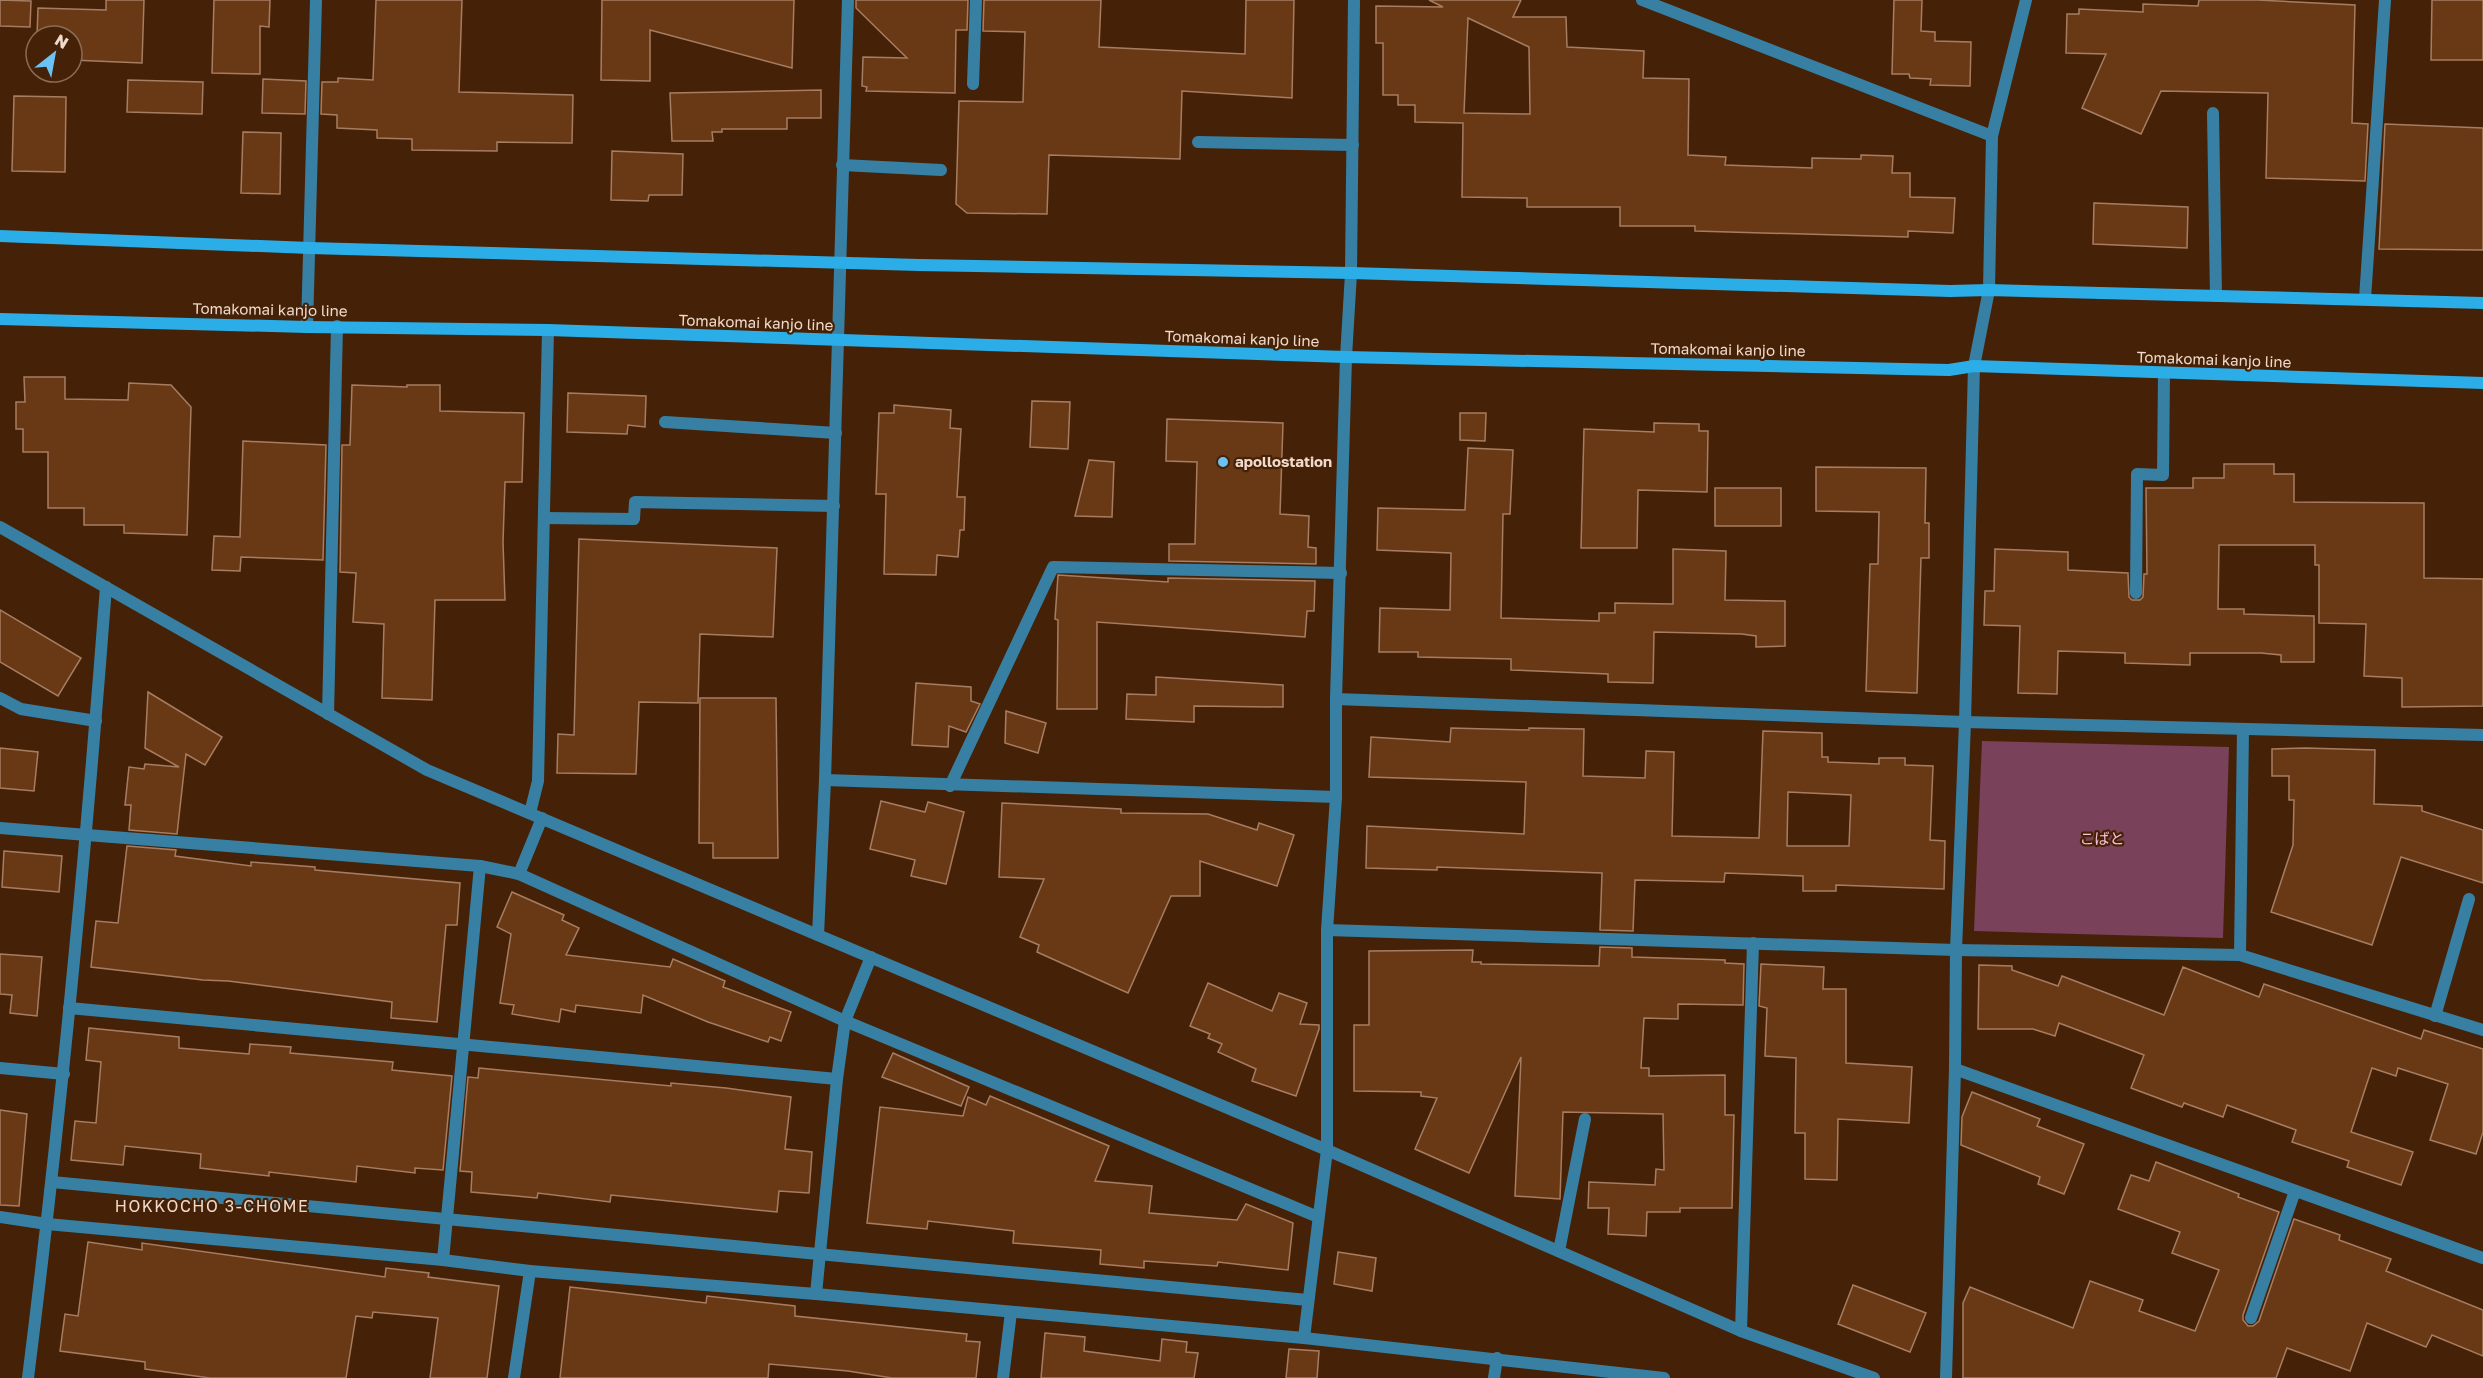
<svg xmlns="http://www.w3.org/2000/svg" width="2483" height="1378" viewBox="0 0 2483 1378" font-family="'Golos Text','Noto Sans JP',sans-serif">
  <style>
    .green { fill: #7a415a }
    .building { fill: #693915; stroke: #a77d62; stroke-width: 1.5; fill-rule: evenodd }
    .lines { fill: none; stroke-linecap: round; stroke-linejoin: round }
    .service { stroke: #3880a3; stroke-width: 12 }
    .minor { stroke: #3880a3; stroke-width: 12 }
    .secondary { stroke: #2baee7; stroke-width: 12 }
    .poi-dot { fill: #6ac3f2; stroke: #452207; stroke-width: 2 }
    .labels { text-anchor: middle; stroke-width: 4.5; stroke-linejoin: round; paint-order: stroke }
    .street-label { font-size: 15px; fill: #f1dacb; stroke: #452207 }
    .poi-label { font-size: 15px; font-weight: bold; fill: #f1dacb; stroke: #452207; text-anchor: start }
    .park-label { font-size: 15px; fill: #f9c3d8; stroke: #452207 }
    .neighbourhood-label { font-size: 16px; letter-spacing: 1.5px; fill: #f1dacb; stroke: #452207 }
  </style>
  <rect width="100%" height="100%" fill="#452207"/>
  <polygon class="green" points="1982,741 2229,747 2223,938 1974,931"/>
  <g class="building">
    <polygon points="0,0 31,1 30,27 0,26"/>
    <polygon points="106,0 144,0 142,63 72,60 72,36 37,36 38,8 106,10"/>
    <polygon points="214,0 270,0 269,27 260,26 260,74 212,73"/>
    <polygon points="376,0 462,0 459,92 573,95 572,143 497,142 497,151 412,150 412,139 377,138 377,130 337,128 337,115 321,114 322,82 338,82 338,78 373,80"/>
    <polygon points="602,0 794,0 792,68 650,30 650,81 601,80"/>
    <polygon points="856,0 968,0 967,30 956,30 955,93 866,91 867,87 862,86 863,57 907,58 856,8"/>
    <polygon points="984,0 1101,0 1099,47 1245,54 1246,0 1294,0 1292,98 1182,91 1180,159 1049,155 1047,214 967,213 956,204 959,101 1023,102 1025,32 983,31"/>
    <path d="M 1429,0 L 1521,0 L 1513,17 L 1566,17 L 1567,47 L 1644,51 L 1643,78 L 1689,79 L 1688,155 L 1726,157 L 1725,165 L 1812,168 L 1812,158 L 1861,159 L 1861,155 L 1893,156 L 1892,173 L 1910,173 L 1910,197 L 1955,198 L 1953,233 L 1908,231 L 1908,237 L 1695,231 L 1695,226 L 1620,226 L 1620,207 L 1527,207 L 1527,198 L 1462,197 L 1463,123 L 1415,122 L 1415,105 L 1398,105 L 1398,95 L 1383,95 L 1383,43 L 1376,43 L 1376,6 L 1443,7 ZM 1468,18 L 1529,47 L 1530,114 L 1464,113 Z"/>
    <polygon points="1894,0 1922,0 1921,31 1935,32 1935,41 1971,42 1970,86 1930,85 1931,79 1910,78 1909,74 1892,74"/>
    <polygon points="2199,0 2258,0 2355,5 2352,123 2368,124 2365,181 2266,178 2268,93 2161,91 2141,134 2082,108 2106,54 2066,53 2067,14 2079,14 2079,9 2143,12 2143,4 2198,6"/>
    <polygon points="2432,0 2483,0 2483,60 2431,60"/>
    <polygon points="263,79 306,81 305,114 262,113"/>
    <polygon points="128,80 203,82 202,114 127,112"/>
    <polygon points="821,90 821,118 787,118 787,129 722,129 722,132 712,132 713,141 672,141 670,93"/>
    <polygon points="14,96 66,97 65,172 12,171"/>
    <polygon points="2385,124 2483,128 2483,250 2379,249"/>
    <polygon points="243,132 281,133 280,194 241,193"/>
    <polygon points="612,151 683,154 682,195 649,195 648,201 611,200"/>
    <polygon points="2094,203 2188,207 2187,248 2093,244"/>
    <polygon points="24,377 65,377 65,399 128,400 129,383 171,385 191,407 187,535 124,533 124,525 84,525 84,508 48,508 48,452 23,452 23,429 16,429 16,402 25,402"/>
    <polygon points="352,385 407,387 407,385 440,385 440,411 524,413 522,482 505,482 503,542 505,600 435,600 432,700 382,698 384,624 353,622 356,573 340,572 342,445 350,445"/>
    <polygon points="568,393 646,396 645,427 628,425 627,434 567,432"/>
    <polygon points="1032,401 1070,402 1068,449 1030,447"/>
    <polygon points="894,405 951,410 950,428 961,429 957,497 965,497 964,530 960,530 958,557 937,555 936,575 884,574 886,494 876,494 879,413 894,413"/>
    <polygon points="1460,413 1486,413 1485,441 1460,440"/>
    <polygon points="1167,419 1283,423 1280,514 1309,516 1308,547 1316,548 1316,564 1169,561 1169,544 1195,544 1197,462 1166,461"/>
    <polygon points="1654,423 1699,424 1699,431 1708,431 1707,492 1638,490 1637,548 1581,548 1584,429 1654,432"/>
    <polygon points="243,441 326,445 323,560 241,557 240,571 212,570 214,536 240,537"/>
    <polygon points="1468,448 1513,450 1510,514 1503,514 1501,618 1599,621 1599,613 1615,613 1615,603 1673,604 1673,549 1726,551 1725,600 1785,601 1785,646 1756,647 1756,636 1742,634 1654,632 1653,683 1608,682 1608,674 1511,670 1511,659 1418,657 1418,652 1379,652 1380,608 1450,610 1451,553 1377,550 1378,508 1465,510"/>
    <polygon points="1089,460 1114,462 1112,517 1075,516"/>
    <polygon points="2224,464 2274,464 2274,474 2294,474 2294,502 2424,503 2424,578 2483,579 2483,706 2402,707 2402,678 2364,676 2366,624 2319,623 2319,565 2315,565 2315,545 2219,545 2218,609 2244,609 2244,614 2314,616 2314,662 2281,662 2281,655 2261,653 2190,653 2190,665 2125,663 2125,653 2058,651 2057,694 2018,693 2020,626 1984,625 1985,591 1994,591 1995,549 2068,552 2068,570 2128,573 2129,597 2132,600 2140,600 2143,597 2144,574 2147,574 2146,488 2193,488 2193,478 2224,478"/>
    <polygon points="1816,467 1926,468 1925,523 1929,523 1929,558 1921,558 1917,693 1866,691 1870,564 1878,564 1879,512 1816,511"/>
    <rect x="1715" y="488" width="66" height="38"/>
    <polygon points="579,539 777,548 773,637 700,634 698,703 639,702 636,774 557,773 558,734 574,735"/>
    <polygon points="1058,575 1168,582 1168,578 1315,581 1314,611 1307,611 1305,637 1097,622 1097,709 1057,709 1058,620 1055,619"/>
    <polygon points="0,610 81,658 58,696 0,662"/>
    <polygon points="1156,677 1283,685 1283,707 1194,706 1194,722 1126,719 1127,694 1156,695"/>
    <polygon points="916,683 971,687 971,701 980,704 966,732 949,726 948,747 912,745"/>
    <polygon points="148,692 222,737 205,765 186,754 177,834 129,830 131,805 125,805 129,767 144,769 145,764 179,767 145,748"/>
    <polygon points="700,698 776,698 778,858 713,858 713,843 699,843"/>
    <polygon points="1006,711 1046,723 1038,753 1005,743"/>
    <path d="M 1451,728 L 1529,730 L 1529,728 L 1584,729 L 1583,776 L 1645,778 L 1646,751 L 1674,752 L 1672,836 L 1759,838 L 1763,731 L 1822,733 L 1822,757 L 1828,757 L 1828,762 L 1879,764 L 1879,758 L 1905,758 L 1905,765 L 1933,766 L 1930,840 L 1945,841 L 1944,889 L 1836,885 L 1836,891 L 1803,891 L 1803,876 L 1725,873 L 1724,882 L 1635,880 L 1633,931 L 1600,930 L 1602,873 L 1437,867 L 1437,870 L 1366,868 L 1367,826 L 1524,834 L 1526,782 L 1369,777 L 1371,737 L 1450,742 ZM 1788,792 L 1851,795 L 1849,846 L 1787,846 Z"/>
    <polygon points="0,748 38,752 34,791 0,788"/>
    <polygon points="2306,748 2375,750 2374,804 2422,806 2422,811 2483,830 2483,883 2401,857 2372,945 2271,912 2293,845 2294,800 2289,800 2289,776 2272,776 2272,749"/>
    <polygon points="881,801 925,812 928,802 964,812 946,884 911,876 915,860 870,849"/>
    <polygon points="1002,803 1121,809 1121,813 1208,814 1257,830 1259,823 1294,835 1277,886 1200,861 1200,896 1171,896 1128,993 1037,952 1039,945 1020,937 1044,879 999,877"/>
    <polygon points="127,846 176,850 175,856 251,866 251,862 315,867 315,870 460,883 457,925 446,925 437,1022 391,1018 392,1002 228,981 203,980 91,967 96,921 118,923"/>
    <polygon points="4,851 62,856 59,892 2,887"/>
    <polygon points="512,892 564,915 562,920 579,928 566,955 670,967 673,959 725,981 723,987 791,1012 781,1041 770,1037 768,1042 708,1022 643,995 641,1013 576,1005 575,1012 561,1009 559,1022 512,1014 514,1005 500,1003 511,934 497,927"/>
    <polygon points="1600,947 1632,948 1632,957 1725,960 1725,963 1744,964 1743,1005 1678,1004 1678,1019 1644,1018 1641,1068 1649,1068 1649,1076 1725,1075 1725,1115 1734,1115 1732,1208 1680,1208 1680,1212 1647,1212 1646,1236 1608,1234 1609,1208 1588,1208 1589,1182 1655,1185 1656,1169 1664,1170 1663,1114 1563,1112 1560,1199 1515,1196 1521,1057 1469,1173 1415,1149 1437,1098 1421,1096 1421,1092 1354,1091 1354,1025 1369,1025 1369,951 1473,950 1472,962 1481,962 1481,964 1599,966"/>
    <polygon points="0,954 42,957 37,1016 10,1013 12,995 0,994"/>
    <polygon points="1761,964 1824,967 1823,989 1846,989 1846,1063 1912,1067 1909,1123 1838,1119 1837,1180 1805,1179 1805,1133 1795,1133 1796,1058 1765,1056 1767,1008 1759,1006"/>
    <polygon points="1979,965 2012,966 2012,970 2058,986 2062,976 2164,1015 2183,967 2259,997 2264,984 2421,1039 2424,1030 2483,1049 2483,1132 2476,1154 2430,1140 2448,1084 2398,1068 2396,1076 2372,1068 2351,1132 2413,1152 2401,1185 2347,1167 2349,1161 2292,1142 2296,1130 2227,1105 2223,1117 2184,1103 2182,1107 2131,1088 2144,1055 2059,1023 2055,1036 2033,1029 1978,1029"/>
    <polygon points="1208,983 1272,1011 1279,993 1307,1003 1300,1024 1319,1025 1319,1029 1296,1096 1252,1081 1256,1069 1218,1052 1222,1044 1208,1038 1210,1034 1190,1026"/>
    <polygon points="89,1028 179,1037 179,1048 249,1054 250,1044 291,1047 290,1053 393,1062 392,1070 452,1076 443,1170 415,1168 415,1173 357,1166 356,1182 269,1172 269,1176 200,1168 201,1154 125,1146 123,1165 71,1160 75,1121 96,1123 101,1062 86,1060"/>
    <polygon points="893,1053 969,1087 961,1106 882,1077"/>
    <polygon points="479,1068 671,1086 671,1083 726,1088 791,1097 785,1149 812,1152 809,1193 779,1191 777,1212 611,1195 610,1202 538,1193 537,1198 471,1192 472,1172 460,1171 468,1077 478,1078"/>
    <polygon points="1972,1092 2040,1119 2037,1126 2084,1144 2064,1194 2038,1184 2040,1177 1961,1145 1962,1117"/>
    <polygon points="990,1096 1109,1146 1095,1181 1152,1186 1149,1213 1237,1220 1246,1204 1293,1223 1288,1270 1218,1262 1217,1266 1144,1261 1144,1268 1100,1264 1101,1250 1013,1243 1014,1231 928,1221 927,1229 867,1223 880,1107 963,1116 968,1097 986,1105"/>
    <polygon points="0,1110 27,1114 19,1206 0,1205"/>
    <polygon points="2156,1162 2239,1194 2238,1197 2279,1212 2243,1315 2243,1320 2248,1326 2253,1326 2259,1321 2294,1219 2340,1235 2339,1240 2391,1259 2386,1271 2483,1310 2483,1356 2432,1335 2426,1347 2367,1323 2350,1371 2287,1348 2276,1378 1963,1378 1963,1303 1970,1287 2073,1328 2090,1281 2143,1300 2139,1311 2195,1331 2219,1270 2172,1253 2180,1232 2118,1209 2131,1175 2149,1181"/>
    <polygon points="88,1242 142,1250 142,1243 385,1277 386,1268 429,1273 428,1277 499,1286 487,1378 430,1378 438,1318 373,1312 372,1318 356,1316 346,1378 210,1378 145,1369 145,1362 60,1351 65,1314 78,1316"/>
    <polygon points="1338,1252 1376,1258 1372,1291 1334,1284"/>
    <polygon points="1853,1285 1926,1313 1910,1352 1838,1324"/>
    <polygon points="570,1287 706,1303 707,1296 795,1306 795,1316 967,1334 966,1341 980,1342 976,1378 892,1378 848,1371 769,1364 768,1378 560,1378"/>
    <polygon points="1045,1333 1085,1337 1084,1351 1160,1361 1162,1339 1187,1342 1186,1352 1198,1353 1194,1378 1041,1378"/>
    <polygon points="1289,1349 1319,1351 1317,1378 1286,1378"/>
  </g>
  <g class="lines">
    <g class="service">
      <polyline points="973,84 976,0"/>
      <polyline points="2213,113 2216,296"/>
      <polyline points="1198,142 1353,145"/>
      <polyline points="842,165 941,170"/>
      <polyline points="2365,299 2385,0"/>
      <polyline points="665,422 836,433"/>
      <polyline points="544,518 634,519 635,502 834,506"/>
      <polyline points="2136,593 2137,474 2163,475 2164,373"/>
      <polyline points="0,698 21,709 96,721"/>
      <polyline points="328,714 337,326"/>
      <polyline points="950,786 1053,567 1341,573"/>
      <polyline points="530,813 538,781 548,330"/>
      <polyline points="0,828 87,835"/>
      <polyline points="2435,1016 2469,899"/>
      <polyline points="1559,1251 1585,1119"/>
      <polyline points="2251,1318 2295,1191"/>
    </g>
    <g class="minor">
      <polyline points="1642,0 1992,136"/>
      <polyline points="307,327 316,0"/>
      <polyline points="0,527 427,770 1327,1150 1741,1331 1874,1378"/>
      <polyline points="1336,699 1965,722 2483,735"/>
      <polyline points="825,780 1336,797"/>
      <polyline points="87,835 480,866 519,874 845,1021 1318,1217"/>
      <polyline points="519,874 542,818"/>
      <polyline points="1327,930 1956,950 2240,955 2483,1030"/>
      <polyline points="818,935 825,780 848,0"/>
      <polyline points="2240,955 2243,729"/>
      <polyline points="69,1008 837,1079"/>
      <polyline points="0,1068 64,1074"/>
      <polyline points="1955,1069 2483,1258"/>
      <polyline points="52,1182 1308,1300"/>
      <polyline points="0,1217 47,1224 443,1260 530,1271 816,1294 1304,1338 1664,1378"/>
      <polyline points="443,1260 480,866"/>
      <polyline points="816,1294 837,1079 845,1021 871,957"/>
      <polyline points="1741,1331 1753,943"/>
      <polyline points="1304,1338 1327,1150 1327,930 1336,797 1336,699 1346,357 1351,273 1354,0"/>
      <path d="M 28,1378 C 61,1115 86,851 106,587"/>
      <polyline points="514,1378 530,1271"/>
      <polyline points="1003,1378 1011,1312"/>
      <polyline points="1494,1378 1497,1358"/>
      <polyline points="1946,1378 1955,1069 1956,950 1965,722 1974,366 1989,290 1992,136 2026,0"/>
    </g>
    <g class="secondary">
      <polyline points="0,236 310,248 919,265 1351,273 1950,291 1989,290 2483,303"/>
      <polyline points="0,319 307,327 548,330 1346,357 1949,370 1974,366 2483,383"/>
    </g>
  </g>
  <circle class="poi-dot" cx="1223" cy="462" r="6"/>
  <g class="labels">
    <g class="street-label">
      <text transform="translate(270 310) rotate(1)" y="5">Tomakomai kanjo line</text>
      <text transform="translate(756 323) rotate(2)" y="5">Tomakomai kanjo line</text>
      <text transform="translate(1242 339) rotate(2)" y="5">Tomakomai kanjo line</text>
      <text transform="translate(1728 350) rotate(1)" y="5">Tomakomai kanjo line</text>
      <text transform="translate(2214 360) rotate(2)" y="5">Tomakomai kanjo line</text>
    </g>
    <g class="poi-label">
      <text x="1235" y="467">apollostation</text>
    </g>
    <g class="park-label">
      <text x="2102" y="844">こばと</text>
    </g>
    <g class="neighbourhood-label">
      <text x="212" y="1212">HOKKOCHO 3-CHOME</text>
    </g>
  </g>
  <g transform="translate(54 54) rotate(31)"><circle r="28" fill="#452207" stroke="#8a6c55" stroke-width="1.5"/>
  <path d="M0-4.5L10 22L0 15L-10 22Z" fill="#6ac3f2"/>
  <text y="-9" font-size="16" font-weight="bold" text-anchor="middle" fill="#f1dacb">N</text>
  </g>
</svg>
